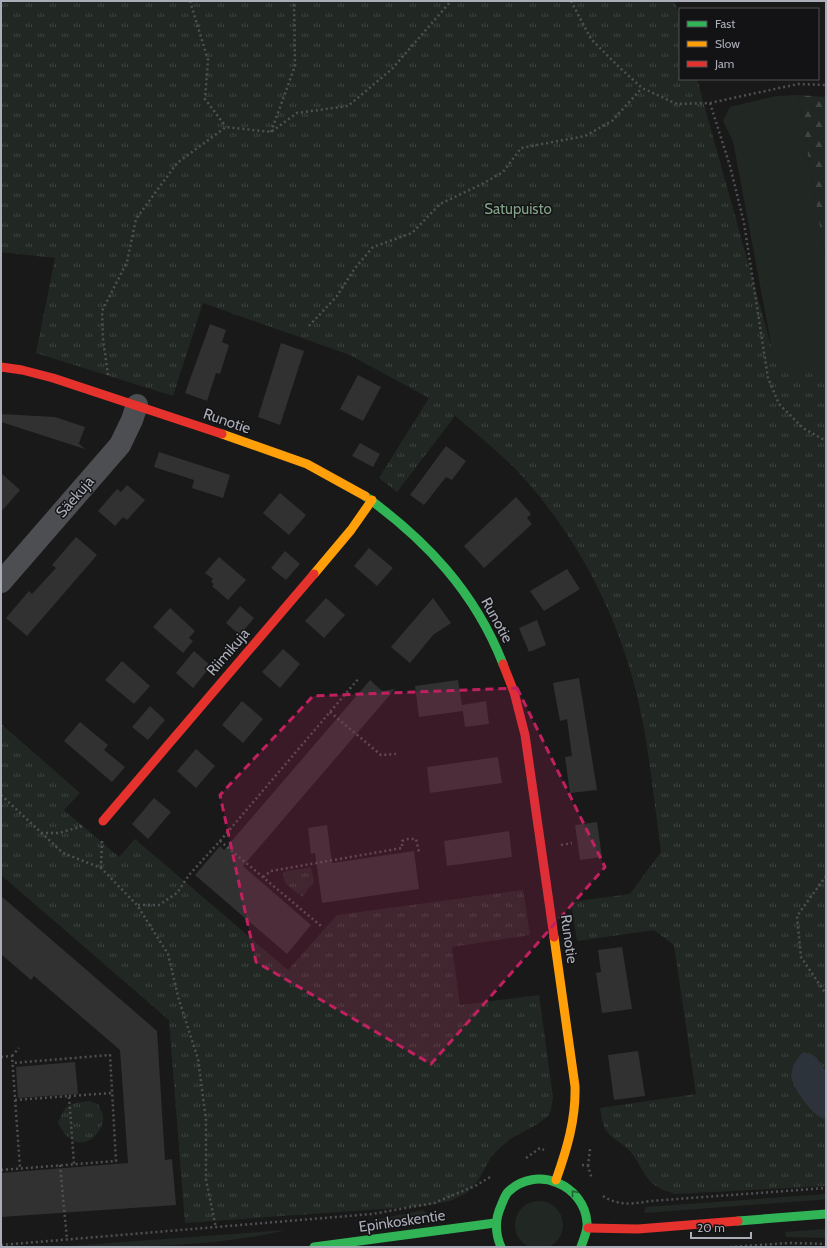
<svg xmlns="http://www.w3.org/2000/svg" width="827" height="1248" viewBox="0 0 827 1248" font-family="Cabin,sans-serif">
  <style>
    .green { fill: #212823 }
    .forest { fill: url(#forest-firs) }
    .park { fill: url(#park-tufts) }
    .water { fill: #2d333b }
    .building { fill: #313132 }
    .lines { fill: none; stroke-linecap: round; stroke-linejoin: round }
    .path { stroke: #4f5053; stroke-width: 2.5; stroke-dasharray: 2 3; stroke-linecap: butt }
    .street { stroke: #4d4e52; stroke-width: 22 }
    .fast { stroke: #30b455; stroke-width: 9 }
    .slow { stroke: #ff9f0a; stroke-width: 9 }
    .jam { stroke: #e5322d; stroke-width: 9 }
    .oneway { stroke: #226435 }
    .marked { fill: #c12060; fill-opacity: 0.2; stroke: #c12060; stroke-width: 3; stroke-dasharray: 8 5; stroke-linejoin: round }
    .labels { text-anchor: middle; stroke-width: 3; stroke-linejoin: round; paint-order: stroke }
    .park-label { font-size: 15px; fill: #83a388; stroke: #131315 }
    .street-label { font-size: 15px; fill: #abaeb9; stroke: #131315 }
  </style>
  <defs>
    <pattern id="forest-firs" width="22" height="20" patternUnits="userSpaceOnUse"><rect width="22" height="20" fill="#212823"/><path d="M5 1l3.5 6h-7zM16 11l3.5 6h-7z" fill="#3f4541"/></pattern>
    <pattern id="park-tufts" width="24" height="20" patternUnits="userSpaceOnUse"><rect width="24" height="20" fill="#212823"/><path d="M3 7l-1-3M5 7V3M7 7l1-3M15 17l-1-3M17 17v-4M19 17l1-3" fill="none" stroke="#3f4541"/></pattern>
  </defs>
  <rect width="100%" height="100%" fill="#191919"/>
  <g class="green">
    <polygon points="798,95 826,263 826,430 778,381 733,141 723,121 730,107 776,96"/>
    <polygon points="826,1194 826,1199 817,1200 644,1213 646,1207"/>
    <circle cx="539" cy="1225" r="24"/>
    <polygon points="423,1210 427,1214 392,1220 374,1220"/>
    <polygon points="826,1229 826,1238 786,1237 785,1232"/>
    <path d="M 286,1230 C 213,1248 132,1247 56,1247 Z"/>
  </g>
  <polygon class="forest" points="798,95 826,97 826,263"/>
  <g class="park">
    <path d="M 1,1 L 675,1 L 680,19 L 680,79 L 697,79 L 777,367 L 826,369 L 826,1186 L 675,1194 C 641,1184 648,1172 629,1150 C 623,1144 615,1140 609,1134 C 602,1127 602,1117 600,1108 L 696,1094 L 674,945 L 654,930 L 577,941 L 571,902 L 630,894 L 661,852 C 655,809 651,766 643,723 C 626,632 585,546 522,476 C 502,454 478,435 455,416 L 397,492 L 379,478 L 429,398 L 350,355 L 203,303 L 173,396 L 36,353 L 55,258 L 1,252 Z"/>
    <polygon points="1,724 80,793 64,810 119,857 135,839 288,970 337,915 523,890 530,935 452,947 460,1005 539,995 553,1097 551,1110 548,1116 536,1125 510,1139 501,1147 491,1157 479,1179 467,1193 450,1201 424,1206 185,1223 169,1020 1,875"/>
    <polygon points="311,867 314,882 302,897 285,883 283,872"/>
    <path d="M 90,1101 L 98,1104 C 99,1107 102,1111 103,1115 C 105,1129 89,1148 74,1141 C 66,1137 62,1130 58,1123 C 66,1102 69,1104 90,1101 Z"/>
  </g>
  <path class="water" d="M 804,1052 L 816,1057 L 826,1072 L 826,1119 C 814,1119 796,1091 792,1080 C 789,1070 797,1057 804,1052 Z"/>
  <g class="building">
    <polygon points="210,324 226,330 222,342 229,345 220,374 216,373 207,401 185,393"/>
    <polygon points="281,343 304,351 280,425 258,417"/>
    <polygon points="358,375 381,387 363,421 340,409"/>
    <polygon points="1,414 55,417 85,427 79,443 77,442 85,449 1,422"/>
    <polygon points="360,443 380,454 373,467 352,456"/>
    <polygon points="446,446 466,461 452,480 446,477 424,505 410,495"/>
    <polygon points="159,452 230,475 223,498 192,488 194,480 154,467"/>
    <polygon points="1,473 20,490 1,512"/>
    <polygon points="127,485 145,500 127,520 123,517 115,526 98,511 117,489 121,492"/>
    <polygon points="280,493 306,515 289,535 263,513"/>
    <polygon points="516,497 531,514 527,518 532,524 484,568 464,546"/>
    <polygon points="76,537 97,555 27,636 6,618 29,591 32,594 56,568 52,565"/>
    <polygon points="369,548 393,568 377,586 354,566"/>
    <polygon points="285,551 300,564 286,580 271,568"/>
    <polygon points="219,557 246,580 228,600 212,586 214,584 211,582 213,579 205,573"/>
    <polygon points="567,569 580,589 544,611 530,591"/>
    <polygon points="326,598 345,615 324,638 305,621"/>
    <polygon points="433,598 451,623 433,635 410,663 391,647"/>
    <polygon points="240,606 254,618 240,635 226,623"/>
    <polygon points="170,608 195,631 189,638 193,641 183,653 153,627"/>
    <polygon points="537,620 546,645 529,652 519,628"/>
    <polygon points="283,649 300,664 280,688 262,672"/>
    <polygon points="194,651 211,666 193,688 176,673"/>
    <polygon points="122,661 150,686 134,704 105,680"/>
    <polygon points="579,678 597,790 570,793 565,757 572,756 567,719 560,721 553,683"/>
    <polygon points="370,680 382,691 395,689 243,866 311,925 287,954 195,875 220,846 224,850"/>
    <polygon points="458,680 463,711 419,717 415,686"/>
    <polygon points="242,701 263,719 243,743 222,725"/>
    <polygon points="486,701 489,724 465,727 462,705"/>
    <polygon points="150,706 165,720 148,740 132,727"/>
    <polygon points="80,722 108,745 104,750 125,767 112,782 64,741"/>
    <polygon points="196,749 215,766 196,788 177,771"/>
    <polygon points="498,757 502,783 430,793 427,767"/>
    <polygon points="154,798 171,812 148,839 132,824"/>
    <polygon points="597,822 602,857 580,860 575,825"/>
    <polygon points="327,825 332,863 414,851 419,889 322,903 315,853 311,854 308,828"/>
    <polygon points="509,831 512,857 447,866 444,841"/>
    <polygon points="1,896 157,1031 165,1160 172,1159 176,1205 1,1217 1,1173 128,1163 120,1050 34,976 31,980 1,954"/>
    <polygon points="622,947 632,1009 602,1013 596,973 601,972 598,950"/>
    <polygon points="638,1051 645,1096 614,1100 608,1055"/>
    <polygon points="75,1062 78,1094 18,1098 16,1067"/>
  </g>
  <g class="lines">
    <g class="path">
      <polyline points="190,1 208,60 205,99 226,127"/>
      <polyline points="571,1 591,39 618,66 642,88 677,104 710,103 798,84 826,85"/>
      <polyline points="710,103 730,166 744,223 768,378 779,404 803,428 826,441"/>
      <polyline points="271,132 295,66 294,1"/>
      <polyline points="309,326 337,296 355,268 373,247 412,233 440,204 484,183 503,172 521,148 585,136 612,121 642,88"/>
      <polyline points="108,375 103,339 102,311 127,262 136,219 177,163 226,127 271,132 297,113 348,106 392,69 451,1"/>
      <polyline points="330,712 381,755 396,754"/>
      <polyline points="1,795 63,853 101,868 137,905 168,954 179,1000 198,1059 206,1120 206,1180 216,1228"/>
      <polyline points="41,833 59,833 83,826"/>
      <polyline points="220,841 359,678"/>
      <polyline points="561,845 572,843"/>
      <polyline points="101,868 102,841"/>
      <polyline points="826,876 797,916 801,957 826,994"/>
      <polyline points="263,877 271,871 402,848 402,841 408,839 416,839 419,852"/>
      <polyline points="138,905 159,905 177,893 189,875 220,841 321,926"/>
      <polyline points="12,1056 19,1048"/>
      <polyline points="1,1057 12,1056 20,1168"/>
      <polyline points="69,1096 112,1093"/>
      <polyline points="15,1100 69,1096 74,1164"/>
      <polyline points="526,1158 540,1148 544,1150"/>
      <polyline points="60,1165 67,1240"/>
      <polyline points="582,1165 588,1166 592,1179"/>
      <polyline points="588,1166 590,1149"/>
      <polyline points="1,1170 116,1161 110,1055 13,1063"/>
      <path d="M 603,1196 C 618,1206 634,1204 650,1201 L 826,1188"/>
      <polyline points="1,1245 372,1214 434,1203 475,1186 492,1176"/>
      <polyline points="730,1247 789,1243 826,1244"/>
    </g>
    <polyline class="street" points="1,582 120,445 132,420 137,405"/>
    <g class="fast">
      <path d="M 365,496 C 426,540 475,592 503,664"/>
      <polyline points="738,1221 826,1214"/>
      <polyline points="314,1247 495,1223"/>
      <path d="M 501,1247 C 495,1233 495,1219 501,1206 C 503,1201 505,1195 508,1192 C 536,1164 585,1185 587,1223 C 588,1231 583,1240 581,1247"/>
    </g>
    <g class="slow">
      <polyline points="222,434 307,464 365,496"/>
      <polyline points="314,574 351,530 372,500"/>
      <path d="M 554,937 L 575,1086 C 576,1119 567,1149 556,1180"/>
    </g>
    <g class="jam">
      <polyline points="1,367 22,370 53,378 222,434"/>
      <polyline points="503,664 514,692 525,735 554,937"/>
      <polyline points="103,821 314,574"/>
      <polyline points="588,1228 638,1229 738,1221"/>
    </g>
  </g>
  <defs><path id="oneway-chevron" d="M-2-3.5L2.5 0L-2 3.5" fill="none" stroke-width="1.6" stroke-linecap="round" stroke-linejoin="round"/></defs>
  <use class="oneway" href="#oneway-chevron" transform="translate(574 1193) rotate(-129)"/>
  <path class="marked" d="M 517,688 L 605,867 L 431,1064 L 256,962 L 220,795 L 313,696 Z"/>
  <g class="labels">
    <g class="park-label">
      <text x="518" y="214">Satupuisto</text>
    </g>
    <g class="street-label">
      <text transform="translate(227 421) rotate(19)" y="5">Runotie</text>
      <text transform="translate(75 497) rotate(-49)" y="5">Säekuja</text>
      <text transform="translate(497 620) rotate(61)" y="5">Runotie</text>
      <text transform="translate(228 652) rotate(-49)" y="5">Riimikuja</text>
      <text transform="translate(569 939) rotate(82)" y="5">Runotie</text>
      <text transform="translate(402 1221) rotate(-8)" y="5">Epinkoskentie</text>
    </g>
  </g>
  <rect width="827" height="1248" fill="none" stroke="#abaeb9" stroke-width="4"/>
  <rect x="679" y="8" width="140" height="72" fill="#131315" stroke="#505157"/>
  <rect x="687" y="21" width="20" height="6" fill="#30b455" stroke="#505157"/>
  <text x="715" y="28" font-size="12" fill="#abaeb9">Fast</text>
  <rect x="687" y="41" width="20" height="6" fill="#ff9f0a" stroke="#505157"/>
  <text x="715" y="48" font-size="12" fill="#abaeb9">Slow</text>
  <rect x="687" y="61" width="20" height="6" fill="#e5322d" stroke="#505157"/>
  <text x="715" y="68" font-size="12" fill="#abaeb9">Jam</text>
  <path d="M691 1232v6h60v-6" fill="none" stroke="#abaeb9" stroke-width="2"/>
  <text x="697" y="1232" font-size="12" fill="#abaeb9" stroke="#131315" stroke-width="3" paint-order="stroke">20 m</text>
</svg>
